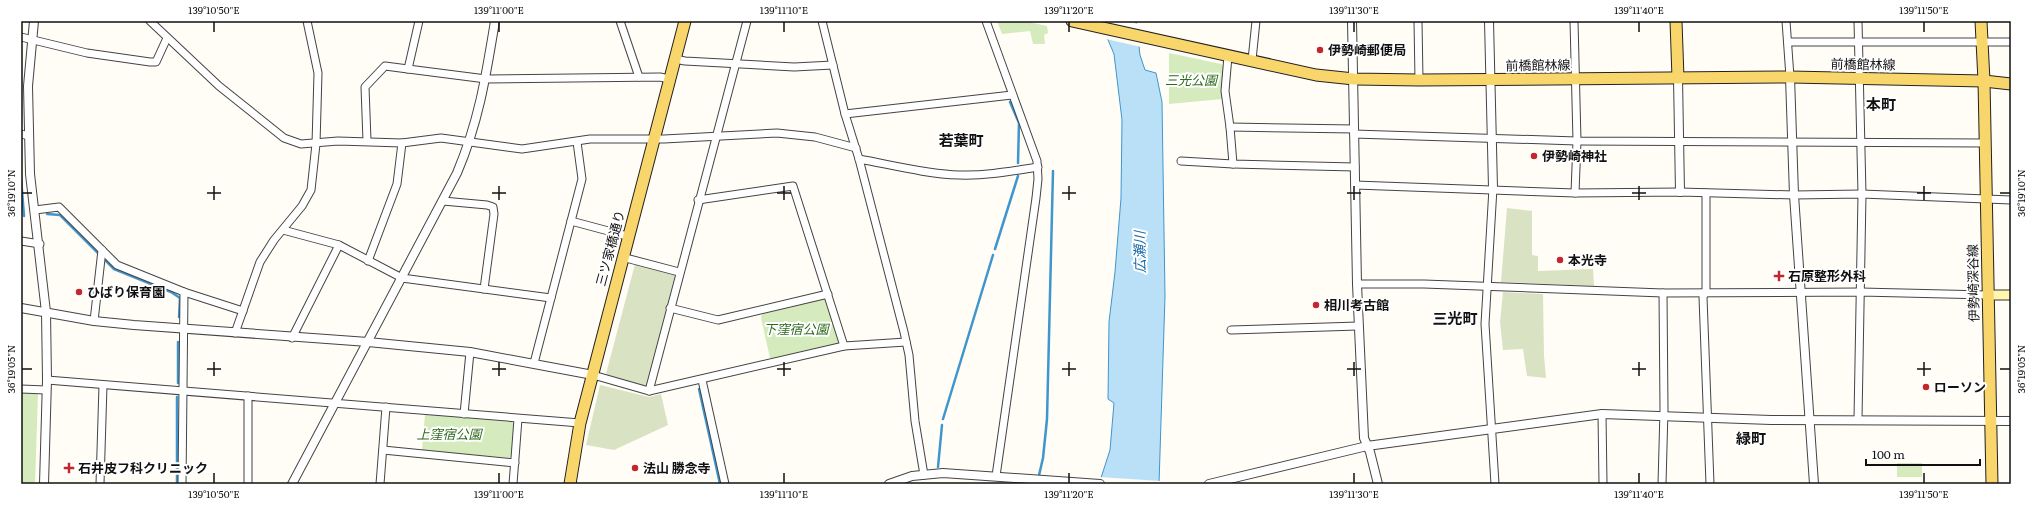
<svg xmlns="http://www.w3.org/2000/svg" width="2032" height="505" viewBox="0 0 2032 505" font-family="Literata,'Noto Sans JP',serif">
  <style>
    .green { fill: #d5ebbd }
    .cemetery { fill: #d9e3c4 }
    .water { fill: #b9e0f7; stroke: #3f96cf }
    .pier { fill: #fffdf5 }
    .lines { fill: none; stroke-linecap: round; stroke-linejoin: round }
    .stream { stroke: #3f96cf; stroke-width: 2.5 }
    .minor-casing { stroke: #444; stroke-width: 9 }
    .tertiary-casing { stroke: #444; stroke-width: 10 }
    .secondary-casing { stroke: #333; stroke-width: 11 }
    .primary-casing { stroke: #222; stroke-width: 13 }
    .minor { stroke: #fff; stroke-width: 7 }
    .tertiary { stroke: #fff; stroke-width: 8 }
    .secondary { stroke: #fff6b0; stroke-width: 9 }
    .primary { stroke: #f9d66b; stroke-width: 11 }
    .ticks { fill: none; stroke: #111; stroke-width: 1.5 }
    .poi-dot { fill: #c4262e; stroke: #fff; stroke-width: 1.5 }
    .labels { text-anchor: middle; stroke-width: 4; stroke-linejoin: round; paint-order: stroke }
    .poi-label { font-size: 13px; font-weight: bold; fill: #111; stroke: #fff; text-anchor: start }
    .street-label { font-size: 13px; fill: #111; stroke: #fff }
    .park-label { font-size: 13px; font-style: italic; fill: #2f6b1f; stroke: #fff }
    .water-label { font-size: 14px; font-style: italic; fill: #1768a6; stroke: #fff }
    .quarter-label { font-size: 15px; font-weight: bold; fill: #111; stroke: #fff }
    .neatline { fill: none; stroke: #111; stroke-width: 1.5 }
    .ticks-label { font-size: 10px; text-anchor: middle; fill: #111 }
  </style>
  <rect width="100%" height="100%" fill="#fffdf5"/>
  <g class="green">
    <polygon points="997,21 1024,21 1047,26 1048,33 1044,35 1045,44 1033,44 1030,31 1002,34"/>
    <polygon points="1169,53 1221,64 1224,67 1221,87 1222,99 1169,104"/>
    <polygon points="823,299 827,301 840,340 838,344 774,359 770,358 761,318 762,314"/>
    <polygon points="21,392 38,393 35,484 21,484"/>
    <polygon points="425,414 512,422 514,425 512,455 509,458 422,450"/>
    <rect x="1897" y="463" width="25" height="14"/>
  </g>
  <g class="cemetery">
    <polygon points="1507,208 1532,211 1532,255 1538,256 1538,271 1593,269 1594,286 1501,282"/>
    <polygon points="635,264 675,275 647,385 645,387 607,376 606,374"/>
    <polygon points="1503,292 1543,294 1544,356 1546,378 1527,376 1523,349 1503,350 1500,322"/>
    <polygon points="600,385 649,397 661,394 668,425 614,450 586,445"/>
  </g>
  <polygon class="water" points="1100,21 1136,21 1140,55 1145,70 1156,73 1162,102 1165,296 1159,484 1099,484 1110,450 1114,403 1108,399 1109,322 1115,272 1121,198 1122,120 1114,54"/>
  <g class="pier">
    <polygon points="1098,21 1123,21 1139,24 1141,47 1106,39"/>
    <polygon points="1099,477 1161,481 1161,484 1097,484"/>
  </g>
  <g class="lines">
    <g class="stream">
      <polyline points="1010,102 1019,123 1018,163"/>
      <polyline points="21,178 24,216"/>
      <polyline points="47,214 60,215 100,255"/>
      <polyline points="995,249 1018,176"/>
      <polyline points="103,258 114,269 171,292 180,298 179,317"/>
      <polyline points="178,383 178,342"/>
      <polyline points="699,389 720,484"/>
      <polyline points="943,419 993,255"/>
      <polyline points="938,467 942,425"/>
      <polyline points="177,482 177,397"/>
      <polyline points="1037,484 1043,458 1047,419 1053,171"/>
    </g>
    <defs>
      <g id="minor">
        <polyline points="150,21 219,86 284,138 301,144 338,141 402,143 441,138 522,149 590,139 664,139 777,133 815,137 856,148"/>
        <polyline points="419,21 408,69 486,79 660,77 669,79"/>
        <polyline points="620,21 639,77"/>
        <polyline points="822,21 845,114 859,159 904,332 909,355 915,421 924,475"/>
        <polyline points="986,21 1037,161 1038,179 1036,198 996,476"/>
        <polyline points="1418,21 1419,80"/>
        <polyline points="1574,21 1577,141 1575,193"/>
        <polyline points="1786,21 1790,77"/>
        <polyline points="21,37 87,53 150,62 156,62 167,38"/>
        <polyline points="1788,42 2011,42"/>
        <polyline points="1228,56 1225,91 1230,127 1233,164"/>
        <polyline points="675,59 685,61 794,67 833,65"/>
        <polyline points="1252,60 1256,21"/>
        <polyline points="845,114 1012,95"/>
        <polyline points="1230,127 1354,129"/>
        <polyline points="21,134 29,136"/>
        <polyline points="1354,134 1577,141 1985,143"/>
        <polyline points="367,141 365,87 385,66 408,69"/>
        <path d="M 859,159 C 892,165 926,174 959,175 C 986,176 1012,171 1038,167"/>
        <polyline points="1181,161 1233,164 1355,167"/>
        <polyline points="1355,185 1575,193 1680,192 1794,195 1862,194 2011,200"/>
        <polyline points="1493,188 1485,324 1495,484"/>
        <polyline points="1706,193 1706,290 1703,297 1710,484"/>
        <polyline points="698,200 793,186 844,346"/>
        <polyline points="443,201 487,205 493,207 494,214 484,289"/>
        <polyline points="35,210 59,207 117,265 184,292 243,311"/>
        <polyline points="571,221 627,236"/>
        <polyline points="283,230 339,245 402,278 551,298"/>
        <polyline points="21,241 40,244"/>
        <polyline points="622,257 679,272"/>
        <polyline points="368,261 397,184 402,143"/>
        <polyline points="1357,284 1424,284 1663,293 1861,292 1987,295"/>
        <polyline points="670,308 718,320 828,294"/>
        <polyline points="94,321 102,250"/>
        <polyline points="1231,330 1358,326"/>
        <polyline points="235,333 260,262 274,240 302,206 311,190 316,144 318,73 307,21"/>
        <polyline points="292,338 339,245"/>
        <polyline points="534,363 582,179 577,142"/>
        <polyline points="593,375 649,391 844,346 906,342"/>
        <polyline points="47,380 580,423"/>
        <polyline points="702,380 725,484"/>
        <polyline points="21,389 46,390"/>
        <polyline points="649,391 747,21"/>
        <polyline points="464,414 470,352"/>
        <polyline points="1602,414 1603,484"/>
        <polyline points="1858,419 1862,194 1858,21"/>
        <polyline points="383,450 515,463"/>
        <polyline points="100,484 103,385"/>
        <polyline points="182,484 184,292"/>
        <polyline points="248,484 248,396"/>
        <polyline points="380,484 386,407"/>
        <polyline points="513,484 518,419"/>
        <polyline points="1662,484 1664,410 1663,293"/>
      </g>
      <g id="tertiary">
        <polyline points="34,21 28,86 30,174 46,312 47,380 44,484"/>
        <polyline points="1352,21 1357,284 1364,438 1370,452 1378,484"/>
        <polyline points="1489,21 1493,188"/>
        <polyline points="1790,77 1794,195 1814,484"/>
        <polyline points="1678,78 1680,192"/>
        <polyline points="21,308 94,321 134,325 368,342 470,352 593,375"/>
        <path d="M 292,484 L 457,173 C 479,121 486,76 495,21"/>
        <polyline points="889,484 912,476 943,473 1100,484"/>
        <polyline points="1209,484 1367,446 1602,414 1771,420 2011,421"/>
      </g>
      <polyline id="secondary" points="1987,295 2011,295"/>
      <g id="primary">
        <polyline points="1072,21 1316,75 1354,79 1419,80 1790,77 1984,81 2011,84"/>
        <polyline points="1676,21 1678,78"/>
        <polyline points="1981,21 1984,81 1992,484"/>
        <polyline points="570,484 580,423 685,21"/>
      </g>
    </defs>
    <use href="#minor" class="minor-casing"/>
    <use href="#tertiary" class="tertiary-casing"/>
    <use href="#secondary" class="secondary-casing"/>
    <use href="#primary" class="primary-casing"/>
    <use href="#minor" class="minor"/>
    <use href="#tertiary" class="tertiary"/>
    <use href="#secondary" class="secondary"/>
    <use href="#primary" class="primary"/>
  </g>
  <path class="ticks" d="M 214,22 L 214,32M 499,22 L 499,32M 784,22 L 784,32M 1069,22 L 1069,32M 1354,22 L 1354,32M 1639,22 L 1639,32M 1924,22 L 1924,32M 214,186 L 214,200M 499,186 L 499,200M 784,186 L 784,200M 1069,186 L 1069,200M 1354,186 L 1354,200M 1639,186 L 1639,200M 1924,186 L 1924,200M 22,193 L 32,193M 207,193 L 221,193M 492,193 L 506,193M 777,193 L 791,193M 1062,193 L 1076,193M 1347,193 L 1361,193M 1632,193 L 1646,193M 1917,193 L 1931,193M 2000,193 L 2010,193M 214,362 L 214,376M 499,362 L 499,376M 784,362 L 784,376M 1069,362 L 1069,376M 1354,362 L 1354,376M 1639,362 L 1639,376M 1924,362 L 1924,376M 22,369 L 32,369M 207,369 L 221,369M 492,369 L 506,369M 777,369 L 791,369M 1062,369 L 1076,369M 1347,369 L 1361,369M 1632,369 L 1646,369M 1917,369 L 1931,369M 2000,369 L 2010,369M 214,473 L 214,483M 499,473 L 499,483M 784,473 L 784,483M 1069,473 L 1069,483M 1354,473 L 1354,483M 1639,473 L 1639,483M 1924,473 L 1924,483"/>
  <g class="poi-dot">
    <circle cx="1320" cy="50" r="4"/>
    <circle cx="1534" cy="156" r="4"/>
    <circle cx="1560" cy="260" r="4"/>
    <path d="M1777 270h4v4h4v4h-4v4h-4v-4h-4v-4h4z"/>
    <circle cx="79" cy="292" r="4"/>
    <circle cx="1316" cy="305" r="4"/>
    <circle cx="1926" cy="387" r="4"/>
    <path d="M67 462h4v4h4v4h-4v4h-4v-4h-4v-4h4z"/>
    <circle cx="635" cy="468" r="4"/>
  </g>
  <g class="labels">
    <g class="poi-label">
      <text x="1328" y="55">伊勢崎郵便局</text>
      <text x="1542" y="161">伊勢崎神社</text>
      <text x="1568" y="265">本光寺</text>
      <text x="1788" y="281">石原整形外科</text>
      <text x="87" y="297">ひばり保育園</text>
      <text x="1324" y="310">相川考古館</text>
      <text x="1934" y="392">ローソン</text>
      <text x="78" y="473">石井皮フ科クリニック</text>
      <text x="643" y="473">法山 勝念寺</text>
    </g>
    <g class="street-label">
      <text transform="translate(1863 64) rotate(1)" y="5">前橋館林線</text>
      <text transform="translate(1538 65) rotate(-1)" y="5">前橋館林線</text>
      <text transform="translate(610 248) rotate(-75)" y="5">三ツ家橋通り</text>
      <text transform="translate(1973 283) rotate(-91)" y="5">伊勢崎深谷線</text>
    </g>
    <g class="park-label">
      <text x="1191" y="85">三光公園</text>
      <text x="796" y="334">下窪宿公園</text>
      <text x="449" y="439">上窪宿公園</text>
    </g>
    <g class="water-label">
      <text transform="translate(1140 252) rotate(-91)" y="5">広瀬川</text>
    </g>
    <g class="quarter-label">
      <text x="1881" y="110">本町</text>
      <text x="961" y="146">若葉町</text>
      <text x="1455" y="324">三光町</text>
      <text x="1751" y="444">緑町</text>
    </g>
  </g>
  <rect width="2032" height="505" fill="none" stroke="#ffffff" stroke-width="44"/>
  <path d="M1866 459v6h114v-6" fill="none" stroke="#111111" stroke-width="2"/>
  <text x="1872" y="459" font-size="12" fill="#111111" stroke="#ffffff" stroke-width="3" paint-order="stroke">100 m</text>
  <rect x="22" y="22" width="1988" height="461" class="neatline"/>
  <g class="ticks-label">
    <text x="214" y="14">139°10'50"E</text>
    <text x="499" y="14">139°11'00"E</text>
    <text x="784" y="14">139°11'10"E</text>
    <text x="1069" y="14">139°11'20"E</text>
    <text x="1354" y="14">139°11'30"E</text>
    <text x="1639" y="14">139°11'40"E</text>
    <text x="1924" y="14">139°11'50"E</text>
    <text transform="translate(11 193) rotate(-90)" y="4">36°19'10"N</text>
    <text transform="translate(2021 193) rotate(-90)" y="4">36°19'10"N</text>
    <text transform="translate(11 369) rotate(-90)" y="4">36°19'05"N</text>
    <text transform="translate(2021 369) rotate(-90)" y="4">36°19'05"N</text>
    <text x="214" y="498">139°10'50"E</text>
    <text x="499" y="498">139°11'00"E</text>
    <text x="784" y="498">139°11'10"E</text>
    <text x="1069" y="498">139°11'20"E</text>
    <text x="1354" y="498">139°11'30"E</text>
    <text x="1639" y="498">139°11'40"E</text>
    <text x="1924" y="498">139°11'50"E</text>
  </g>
</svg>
